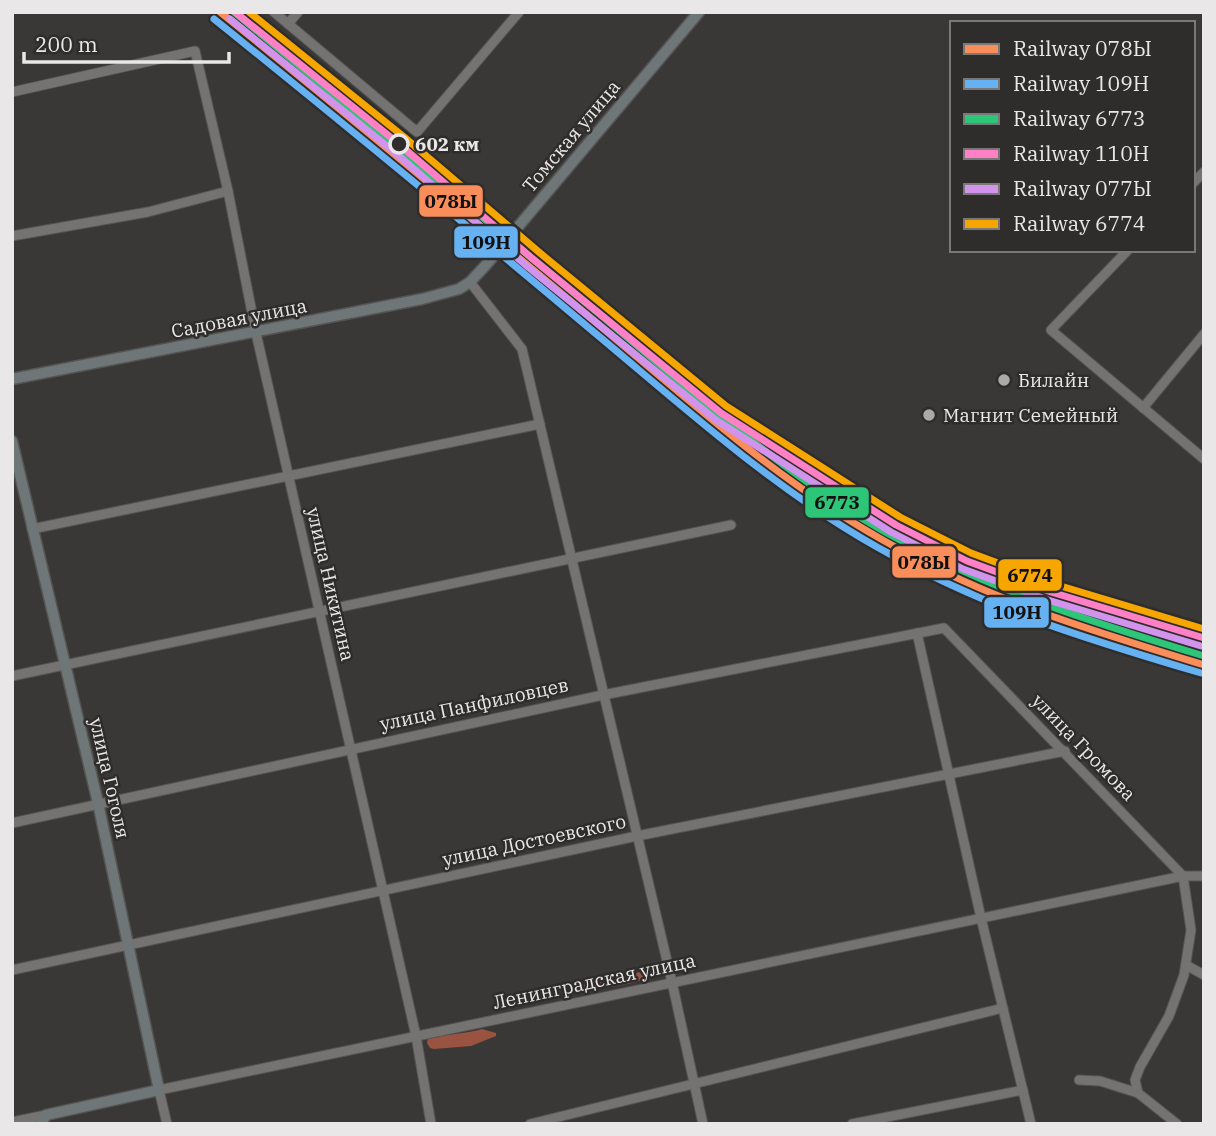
<svg xmlns="http://www.w3.org/2000/svg" width="1216" height="1136" viewBox="0 0 1216 1136" font-family="'IBM Plex Serif',serif">
  <style>
    .forest { fill: #9a5341 }
    .lines { fill: none; stroke-linecap: round; stroke-linejoin: round }
    .minor-casing { stroke: #555454; stroke-width: 11 }
    .major-casing { stroke: #555454; stroke-width: 13 }
    .minor { stroke: #747372; stroke-width: 9 }
    .major { stroke: #6f7678; stroke-width: 10 }
    .rail-1-casing { stroke: #2f2d2c; stroke-width: 12 }
    .rail-2-casing { stroke: #2f2d2c; stroke-width: 12 }
    .rail-3-casing { stroke: #2f2d2c; stroke-width: 12 }
    .rail-4-casing { stroke: #2f2d2c; stroke-width: 12 }
    .rail-5-casing { stroke: #2f2d2c; stroke-width: 12 }
    .rail-6-casing { stroke: #2f2d2c; stroke-width: 12 }
    .rail-1 { stroke: #fa8e5a; stroke-width: 7 }
    .rail-2 { stroke: #66b1f2; stroke-width: 7 }
    .rail-3 { stroke: #2dc577; stroke-width: 7 }
    .rail-4 { stroke: #ff80c5; stroke-width: 7 }
    .rail-5 { stroke: #d193ec; stroke-width: 7 }
    .rail-6 { stroke: #f7a600; stroke-width: 7 }
    .stop-dot { fill: #2f2d2c; stroke: #e9e7e7; stroke-width: 3.5 }
    .poi-dot { fill: #abaaa9; stroke: #2f2d2c; stroke-width: 2.5 }
    .labels { text-anchor: middle; stroke-width: 5; stroke-linejoin: round; paint-order: stroke }
    .street-label { font-size: 19px; fill: #e9e7e7; stroke: #2f2d2c }
    .stop-label { font-size: 19px; font-weight: bold; fill: #e9e7e7; stroke: #2f2d2c; text-anchor: start }
    .poi-label { font-size: 19px; fill: #e9e7e7; stroke: #2f2d2c; text-anchor: start }
    .line-badge { stroke: #2f2d2c; stroke-width: 2.5 }
    .pale-badge-label { font-size: 19px; text-anchor: middle; font-weight: bold; fill: #111 }
  </style>
  <rect width="100%" height="100%" fill="#393837"/>
  <g class="forest">
    <path d="M 646,971 L 654,975 C 636,984 601,990 581,989 L 580,986 L 594,981 Z"/>
    <path d="M 482,1029 L 496,1033 L 496,1036 L 471,1046 L 434,1049 L 430,1048 L 427,1043 L 428,1038 C 446,1034 465,1034 482,1029 Z"/>
  </g>
  <g class="lines">
    <defs>
      <g id="minor">
        <polyline points="274,12 417,132 519,12"/>
        <polyline points="288,24 298,12"/>
        <polyline points="12,92 195,51 228,191 256,333 416,1036 431,1124"/>
        <polyline points="1193,183 1204,172"/>
        <polyline points="12,236 148,212 228,191"/>
        <polyline points="1128,250 1051,330 1204,459"/>
        <polyline points="470,282 522,349 672,982 703,1124"/>
        <polyline points="1143,408 1204,334"/>
        <polyline points="32,529 540,424"/>
        <polyline points="917,633 981,918 1031,1124"/>
        <polyline points="12,676 731,525"/>
        <polyline points="12,823 603,695 944,628 1183,876"/>
        <polyline points="1186,965 1204,975"/>
        <polyline points="12,970 637,836 1065,751"/>
        <polyline points="1079,1080 1100,1081 1138,1093 1177,1124"/>
        <polyline points="1138,1093 1135,1080 1140,1067 1169,1016 1184,975 1191,930 1183,876"/>
        <polyline points="12,1122 46,1115"/>
        <polyline points="167,1124 159,1090 1183,876 1204,876"/>
        <polyline points="530,1124 1003,1008"/>
        <polyline points="852,1124 1023,1090"/>
      </g>
      <g id="major">
        <polyline points="12,379 422,299 459,289 470,282 485,266 699,12"/>
        <polyline points="12,441 98,803 159,1090 46,1115 41,1124"/>
      </g>
    </defs>
    <use href="#minor" class="minor-casing"/>
    <use href="#major" class="major-casing"/>
    <use href="#minor" class="minor"/>
    <use href="#major" class="major"/>
    <defs>
      <path id="rail-1" d="M 220,12 C 348,115 474,220 599,325 C 690,401 778,481 881,539 C 985,599 1089,630 1204,665"/>
      <path id="rail-2" d="M 214,19 C 342,122 469,227 595,333 C 686,409 774,489 877,547 C 984,608 1086,639 1201,673"/>
      <path id="rail-3" d="M 234,12 C 358,113 481,215 603,317 C 694,393 782,473 885,532 C 989,590 1091,622 1204,656"/>
      <polyline id="rail-4" points="235,12 399,144 534,260 721,413 896,525 967,561 1051,592 1204,638"/>
      <polyline id="rail-5" points="230,19 393,151 528,267 716,420 891,532 963,569 1048,600 1201,646"/>
      <polyline id="rail-6" points="249,12 404,137 540,253 726,406 900,517 971,553 1054,584 1204,629"/>
    </defs>
    <use href="#rail-1" class="rail-1-casing"/>
    <use href="#rail-2" class="rail-2-casing"/>
    <use href="#rail-3" class="rail-3-casing"/>
    <use href="#rail-4" class="rail-4-casing"/>
    <use href="#rail-5" class="rail-5-casing"/>
    <use href="#rail-6" class="rail-6-casing"/>
    <use href="#rail-1" class="rail-1"/>
    <use href="#rail-2" class="rail-2"/>
    <use href="#rail-3" class="rail-3"/>
    <use href="#rail-4" class="rail-4"/>
    <use href="#rail-5" class="rail-5"/>
    <use href="#rail-6" class="rail-6"/>
  </g>
  <circle class="stop-dot" cx="399" cy="144" r="9"/>
  <g class="poi-dot">
    <circle cx="1004" cy="380" r="7"/>
    <circle cx="929" cy="415" r="7"/>
  </g>
  <g class="labels">
    <g class="street-label">
      <text transform="translate(571 136) rotate(-50)" y="7">Томская улица</text>
      <text transform="translate(239 318) rotate(-11)" y="7">Садовая улица</text>
      <text transform="translate(331 584) rotate(77)" y="7">улица Никитина</text>
      <text transform="translate(474 704) rotate(-12)" y="7">улица Панфиловцев</text>
      <text transform="translate(1084 747) rotate(46)" y="7">улица Громова</text>
      <text transform="translate(110 778) rotate(77)" y="7">улица Гоголя</text>
      <text transform="translate(534 840) rotate(-12)" y="7">улица Достоевского</text>
      <text transform="translate(594 981) rotate(-12)" y="7">Ленинградская улица</text>
    </g>
    <g class="stop-label">
      <text x="415" y="151">602 км</text>
    </g>
    <g class="poi-label">
      <text x="1018" y="387">Билайн</text>
      <text x="943" y="422">Магнит Семейный</text>
    </g>
  </g>
  <g class="line-badge">
    <rect x="418" y="184" width="66" height="34" rx="7" fill="#fa8e5a"/>
    <rect x="453" y="225" width="66" height="34" rx="7" fill="#66b1f2"/>
    <rect x="804" y="486" width="66" height="33" rx="7" fill="#2dc577"/>
    <rect x="891" y="545" width="66" height="34" rx="7" fill="#fa8e5a"/>
    <rect x="997" y="558" width="66" height="34" rx="7" fill="#f7a600"/>
    <rect x="983" y="596" width="67" height="33" rx="7" fill="#66b1f2"/>
  </g>
  <g class="pale-badge-label">
    <text x="451" y="208">078Ы</text>
    <text x="486" y="249">109Н</text>
    <text x="837" y="509">6773</text>
    <text x="924" y="569">078Ы</text>
    <text x="1030" y="582">6774</text>
    <text x="1017" y="619">109Н</text>
  </g>
  <rect width="1216" height="1136" fill="none" stroke="#e9e7e7" stroke-width="28"/>
  <rect x="950" y="21" width="245" height="231" fill="#2f2d2c" stroke="#797777" stroke-width="2"/>
  <rect x="964" y="44" width="35" height="10" fill="#fa8e5a" stroke="#797777" stroke-width="2"/>
  <text x="1013" y="56" font-size="21" fill="#e9e7e7">Railway 078Ы</text>
  <rect x="964" y="79" width="35" height="10" fill="#66b1f2" stroke="#797777" stroke-width="2"/>
  <text x="1013" y="91" font-size="21" fill="#e9e7e7">Railway 109Н</text>
  <rect x="964" y="114" width="35" height="10" fill="#2dc577" stroke="#797777" stroke-width="2"/>
  <text x="1013" y="126" font-size="21" fill="#e9e7e7">Railway 6773</text>
  <rect x="964" y="149" width="35" height="10" fill="#ff80c5" stroke="#797777" stroke-width="2"/>
  <text x="1013" y="161" font-size="21" fill="#e9e7e7">Railway 110Н</text>
  <rect x="964" y="184" width="35" height="10" fill="#d193ec" stroke="#797777" stroke-width="2"/>
  <text x="1013" y="196" font-size="21" fill="#e9e7e7">Railway 077Ы</text>
  <rect x="964" y="219" width="35" height="10" fill="#f7a600" stroke="#797777" stroke-width="2"/>
  <text x="1013" y="231" font-size="21" fill="#e9e7e7">Railway 6774</text>
  <path d="M24 52v10h205v-10" fill="none" stroke="#e9e7e7" stroke-width="3.5"/>
  <text x="35" y="52" font-size="21" fill="#e9e7e7" stroke="#2f2d2c" stroke-width="5" paint-order="stroke">200 m</text>
</svg>
